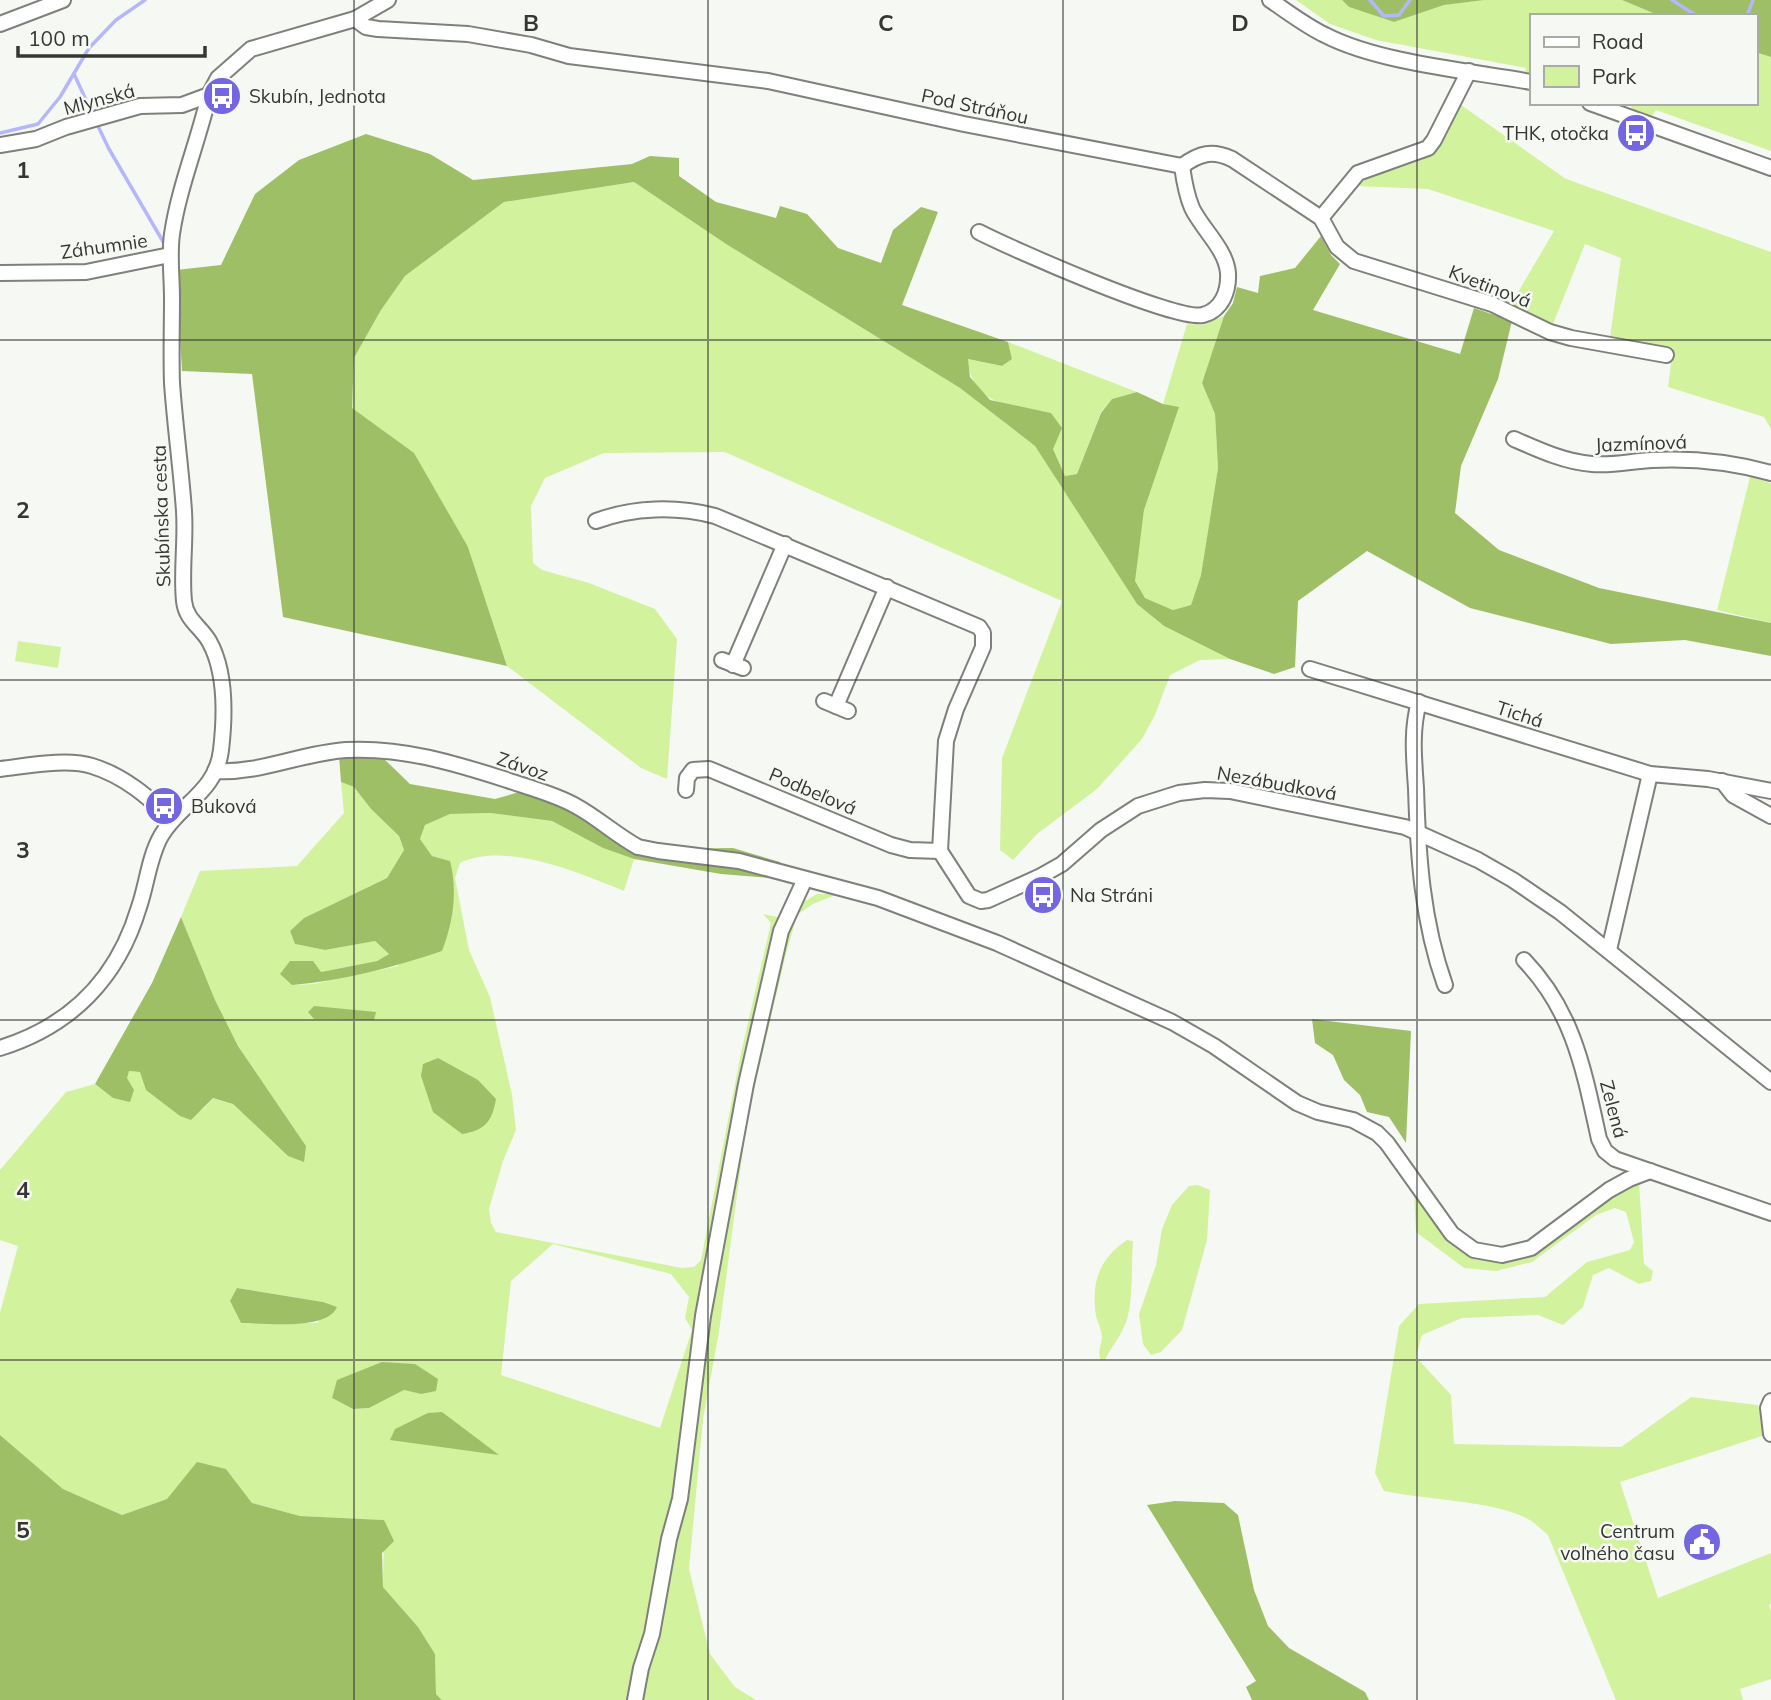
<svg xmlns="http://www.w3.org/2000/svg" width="1771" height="1700" viewBox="0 0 1771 1700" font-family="Mulish,sans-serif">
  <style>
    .green { fill: #d2f29e; fill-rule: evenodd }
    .forest { fill: #9fbf66 }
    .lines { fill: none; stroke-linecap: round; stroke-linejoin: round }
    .stream { stroke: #b6b6fb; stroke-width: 3.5 }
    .street-casing { stroke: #7e807b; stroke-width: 18 }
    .street { stroke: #fff; stroke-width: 14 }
    .grid { fill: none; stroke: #363734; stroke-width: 2; stroke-opacity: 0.55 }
    .labels { text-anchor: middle; stroke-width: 5; stroke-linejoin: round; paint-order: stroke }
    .poi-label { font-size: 19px; fill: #363734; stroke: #f6f9f3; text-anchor: start }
    .street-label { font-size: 19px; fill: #363734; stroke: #f6f9f3 }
    .grid-label { font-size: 23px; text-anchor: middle; font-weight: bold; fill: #363734; stroke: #f6f9f3; stroke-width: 5; stroke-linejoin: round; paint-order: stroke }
  </style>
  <rect width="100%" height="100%" fill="#f6f9f3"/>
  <g class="green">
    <polygon points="1296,0 1342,0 1349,7 1394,22 1444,5 1485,0 1622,0 1660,16 1531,16 1531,77 1524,76 1526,68 1376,40 1330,24"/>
    <path d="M 1755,52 L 1771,57 L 1771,151 L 1656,110 L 1651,117 C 1641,115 1633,112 1629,103 L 1755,103 Z"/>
    <path d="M 1461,105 L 1566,179 L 1771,252 L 1771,429 L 1764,417 L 1668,387 L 1673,348 L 1610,338 L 1621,258 L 1585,244 L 1553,324 L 1511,304 L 1554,231 L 1428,189 L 1356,186 C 1379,168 1418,169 1437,149 C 1446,140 1455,117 1461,105 Z"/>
    <polygon points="634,182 726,244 960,388 1035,446 1137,604 1164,626 1230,659 1200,660 1170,675 1155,715 1142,739 1097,789 1037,834 1013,860 1000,850 1002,758 1062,601 725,452 604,453 545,478 531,506 533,563 542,570 589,583 655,609 677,639 667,779 641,768 507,666 468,547 352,408 354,358 381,310 405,276 504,202"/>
    <polygon points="1224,316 1202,383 1215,414 1218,468 1201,575 1191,605 1173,610 1145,598 1134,581 1144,510 1178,408 1163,404 1187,324 1203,325"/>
    <path d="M 1008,342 L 1137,392 L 1112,399 L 1101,412 L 1077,474 L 1065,476 L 1053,449 L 1051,413 C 1011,405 974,408 967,359 L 1002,366 L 1012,359 Z"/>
    <polygon points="1750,477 1771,483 1771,623 1717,610"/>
    <polygon points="18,641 61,647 58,668 15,661"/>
    <path d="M 341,782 L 354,787 L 371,809 L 399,836 L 404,850 L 387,878 L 304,918 L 290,931 L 295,944 L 325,950 L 375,941 L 389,954 L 377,961 L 321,972 L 293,985 L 314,984 L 398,966 L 450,861 L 432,856 L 420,839 L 425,825 L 450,814 L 490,813 L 552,821 L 603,848 L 634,859 L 624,891 C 580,873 506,841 460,863 L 455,878 L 469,950 L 490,997 L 512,1095 L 516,1130 L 503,1161 L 489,1209 L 491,1223 L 496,1232 L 682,1268 L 694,1267 L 701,1260 L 741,1053 L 771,923 L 763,914 L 778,917 L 817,894 L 838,894 L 813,904 L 797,915 L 785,958 L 747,1119 L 719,1332 L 703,1419 L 689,1569 L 710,1654 L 735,1687 L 756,1700 L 442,1700 L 436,1694 L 435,1654 L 418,1627 L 383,1587 L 384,1520 L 300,1516 L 252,1503 L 226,1469 L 167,1499 L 122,1515 L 63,1489 L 0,1435 L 0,1313 L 18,1246 L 0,1240 L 0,1170 L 66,1092 L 95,1084 L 113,1098 L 129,1071 L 140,1072 L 202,1110 L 213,1098 L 233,1104 L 288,1156 L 306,1146 L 238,1046 L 215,1000 L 181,917 L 200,871 L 297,866 L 344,813 ZM 553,1244 L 671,1274 L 689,1297 L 685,1318 L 692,1330 L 660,1428 L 501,1375 L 511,1281 ZM 238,1288 L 323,1302 L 318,1323 L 241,1323 L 230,1301 ZM 438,1379 L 421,1394 L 404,1390 L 369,1408 L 353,1409 L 332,1398 Z"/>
    <path d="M 1639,1181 L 1644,1264 L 1653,1271 L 1651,1281 L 1639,1284 L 1609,1268 L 1593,1275 L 1583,1307 L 1563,1325 L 1538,1315 L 1462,1318 L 1422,1335 L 1416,1357 L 1451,1395 L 1454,1444 L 1621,1447 L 1691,1397 L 1758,1405 L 1765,1435 L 1620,1482 L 1658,1598 L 1771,1553 L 1771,1604 L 1769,1605 L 1771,1611 L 1771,1679 L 1740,1689 L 1743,1700 L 1616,1700 L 1548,1535 C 1541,1529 1534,1522 1526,1518 C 1490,1500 1425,1500 1384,1491 L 1375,1473 L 1399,1326 L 1419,1304 L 1545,1297 L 1587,1262 L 1630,1250 L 1634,1242 L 1626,1212 L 1615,1208 L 1596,1215 L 1532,1262 L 1496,1271 L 1464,1268 L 1416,1232 L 1414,1193 L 1456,1248 L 1477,1260 L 1506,1262 L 1536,1252 L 1627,1187 Z"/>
    <polygon points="1198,1185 1210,1190 1207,1240 1182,1330 1161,1352 1151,1355 1143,1344 1139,1314 1156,1265 1162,1229 1172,1205 1189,1186"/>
    <path d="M 1127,1240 L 1133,1241 C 1131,1264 1134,1308 1124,1327 C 1119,1339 1110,1348 1105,1360 L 1100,1359 C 1098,1347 1101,1347 1102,1338 C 1102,1331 1098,1323 1096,1316 C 1091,1282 1099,1259 1127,1240 Z"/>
  </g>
  <g class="forest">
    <polygon points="1342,0 1485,0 1444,5 1394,22 1349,7"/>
    <polygon points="1622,0 1771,0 1771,57 1755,52 1755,16 1660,16"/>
    <polygon points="366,134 430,154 473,180 632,164 650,156 679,158 679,176 716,202 776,218 780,206 807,214 838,248 881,263 893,230 921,207 938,212 902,305 1008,342 1012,359 1002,366 968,359 970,377 990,400 1051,413 1062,428 1053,449 1065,476 1077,474 1101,413 1112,399 1137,392 1163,404 1179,407 1144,510 1135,581 1145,598 1173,610 1191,605 1201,575 1218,468 1215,414 1202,383 1224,316 1233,303 1237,287 1258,293 1260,276 1295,268 1321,236 1331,255 1340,264 1313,310 1460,354 1474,308 1512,321 1498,379 1461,466 1455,513 1499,550 1599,588 1771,623 1771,656 1685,640 1611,644 1470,608 1367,551 1298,601 1295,667 1274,674 1230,659 1164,626 1137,604 1035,446 960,388 726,244 634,182 504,202 405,276 381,310 354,358 352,408 414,453 468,547 507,666 283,617 252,374 182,371 176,270 221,265 255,194 299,160"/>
    <path d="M 380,755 L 410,784 L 495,799 L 519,792 L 571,809 L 657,849 L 733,848 L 780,862 L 783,879 L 721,874 L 634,859 L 603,848 L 552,821 L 490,813 L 450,814 L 425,825 L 420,839 L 432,856 L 450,861 C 458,892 453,922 442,951 C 394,967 343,981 292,985 L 280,974 L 290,961 L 313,961 L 321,972 L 377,961 L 389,954 L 375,941 L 325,950 L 295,944 L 290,931 L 304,918 L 387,878 L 404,850 L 399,836 L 371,809 L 354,787 L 341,782 L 339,756 Z"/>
    <polygon points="181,917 215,1000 238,1046 306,1146 304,1162 288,1156 233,1104 213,1098 191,1120 180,1116 146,1090 140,1072 129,1071 127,1078 134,1090 130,1102 113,1098 95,1084 152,983"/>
    <polygon points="314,1006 376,1012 374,1020 314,1019 308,1012"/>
    <polygon points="1312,1019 1411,1031 1406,1143 1389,1117 1367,1112 1360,1095 1344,1080 1333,1055 1315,1043"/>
    <path d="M 438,1058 L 478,1080 L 496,1099 C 492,1121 486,1130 462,1134 L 433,1112 L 421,1076 L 423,1064 Z"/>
    <path d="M 237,1288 L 323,1302 L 337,1307 C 327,1331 265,1323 241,1323 L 230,1301 Z"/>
    <polygon points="382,1362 415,1364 438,1379 436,1391 421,1394 404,1390 369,1408 353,1409 332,1398 337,1380"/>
    <polygon points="442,1412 499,1455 390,1440 395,1429 428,1413"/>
    <polygon points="0,1435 63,1489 122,1515 167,1499 197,1462 226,1469 252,1503 300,1516 384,1520 394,1541 382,1553 383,1587 418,1627 435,1654 436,1694 442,1700 0,1700"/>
    <polygon points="1175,1501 1224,1503 1238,1515 1254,1590 1268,1626 1289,1648 1365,1692 1369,1700 1252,1700 1246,1687 1256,1681 1147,1505"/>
  </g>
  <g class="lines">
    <g class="stream">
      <polyline points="1370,0 1384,16 1399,15 1410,0"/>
      <polyline points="1672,0 1697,16"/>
      <polyline points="1747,16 1753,0"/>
      <polyline points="74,74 93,115"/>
      <polyline points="96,122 109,149 165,245"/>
      <polyline points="0,133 38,124 60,97 89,48 116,20 145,0"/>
    </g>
    <defs>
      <g id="street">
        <path d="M 1270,0 C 1288,12 1306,26 1325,35 C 1379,63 1471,71 1531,82"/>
        <polyline points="355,19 366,27 378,29 468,34 531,45 569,56 768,81 964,124 1182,166"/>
        <polyline points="0,24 63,0"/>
        <polyline points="1590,103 1771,168"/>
        <polyline points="0,145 36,139 66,127 140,106 182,105 209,95"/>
        <path d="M 1182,166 C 1200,153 1212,150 1232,159 L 1321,218 L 1337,247 L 1354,261 L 1492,304 L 1550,332 L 1571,338 L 1666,355"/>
        <polyline points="1321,218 1358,173 1428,148 1434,140 1469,71"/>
        <path d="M 979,232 C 1010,248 1177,322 1203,315 C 1222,310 1229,291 1228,273 C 1226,249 1202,229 1192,208 C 1186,194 1184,181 1182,166"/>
        <polyline points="0,273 86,272 170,255"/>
        <path d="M 1514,439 C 1539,450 1565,462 1592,464 C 1612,466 1632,461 1652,460 C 1692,458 1732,462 1771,473"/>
        <path d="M 596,521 C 634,507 676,506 715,516 L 979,627 L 983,633 L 983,647 L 956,709 L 946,741 L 940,851 L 969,896 L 981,901 L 988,900 L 1039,877 L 1062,864 L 1101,830 L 1138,806 L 1179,793 L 1205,790 L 1230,791 L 1405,827 L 1478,860 L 1513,880 L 1560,912 L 1771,1082"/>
        <polyline points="722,660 743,668"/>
        <polyline points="733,665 785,544"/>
        <polyline points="1310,669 1650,774 1708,779 1771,791"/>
        <polyline points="824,701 848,711"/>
        <path d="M 1419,702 C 1411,730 1414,759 1416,788 C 1418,855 1422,921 1445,985"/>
        <polyline points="836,706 887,587"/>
        <path d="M 0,769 C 27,766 67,758 92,766 C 125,776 149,798 173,820"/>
        <path d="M 215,771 C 260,774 301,753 346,750 C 402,747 454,763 507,780 C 530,788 555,794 576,806 C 598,818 616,835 638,847 L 658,851 L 739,861 L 878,898 L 997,943 L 1172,1022 L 1214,1046 L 1297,1103 L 1318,1112 L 1353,1120 L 1377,1133 L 1387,1143 L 1452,1234 L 1474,1250 L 1502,1255 L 1531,1248 L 1609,1190 L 1629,1179 L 1650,1171"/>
        <polyline points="1722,781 1733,795 1771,816"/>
        <polyline points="686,790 687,778 693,770 709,769 891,845 910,850 940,851"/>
        <polyline points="1609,950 1650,774"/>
        <path d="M 1524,960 C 1574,1012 1584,1071 1599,1139 L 1605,1151 L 1615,1159 L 1771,1213"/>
        <path d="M 0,1048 C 71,1026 118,978 139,907 C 147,884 149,857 161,836 C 179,804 216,793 221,750 C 225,716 226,671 209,641 C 200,626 186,620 184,601 C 181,572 186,541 184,511 C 181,468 175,426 172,383 C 171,355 172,326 172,298 C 172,277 169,255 172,234 C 179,187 198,142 209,95 L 218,78 L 251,49 L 355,19 L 388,0"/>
        <polyline points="1771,1401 1768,1408 1771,1434"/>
        <polyline points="635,1700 641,1668 652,1634 669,1539 680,1499 703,1316 746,1084 781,931 805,879"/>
      </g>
    </defs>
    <use href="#street" class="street-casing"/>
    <use href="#street" class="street"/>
  </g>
  <path class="grid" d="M 354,0 L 354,1700M 708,0 L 708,1700M 1063,0 L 1063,1700M 1417,0 L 1417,1700M 0,340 L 1771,340M 0,680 L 1771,680M 0,1020 L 1771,1020M 0,1360 L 1771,1360"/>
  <defs>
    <symbol id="bus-disc" viewBox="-11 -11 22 22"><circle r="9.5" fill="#7366e0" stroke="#f6f9f3"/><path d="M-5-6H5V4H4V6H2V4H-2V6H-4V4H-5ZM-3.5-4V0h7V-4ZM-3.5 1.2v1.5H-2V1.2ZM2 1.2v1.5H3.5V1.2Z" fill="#fff"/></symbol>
    <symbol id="civic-disc" viewBox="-11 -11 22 22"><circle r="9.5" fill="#7366e0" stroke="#f6f9f3"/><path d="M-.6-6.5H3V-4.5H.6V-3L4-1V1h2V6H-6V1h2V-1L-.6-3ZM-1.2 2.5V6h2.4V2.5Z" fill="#fff"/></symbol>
  </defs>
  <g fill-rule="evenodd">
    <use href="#bus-disc" x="200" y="74" width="44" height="44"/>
    <use href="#bus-disc" x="1614" y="111" width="44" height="44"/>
    <use href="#bus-disc" x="142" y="784" width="44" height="44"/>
    <use href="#bus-disc" x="1021" y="873" width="44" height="44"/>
    <use href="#civic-disc" x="1680" y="1520" width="44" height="44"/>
  </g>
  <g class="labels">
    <g class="poi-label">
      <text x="249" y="103">Skubín, Jednota</text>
      <text x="1609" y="140" text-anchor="end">THK, otočka</text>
      <text x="191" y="813">Buková</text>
      <text x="1070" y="902">Na Stráni</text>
      <text x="1675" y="1538" text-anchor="end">Centrum<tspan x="1675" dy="22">voľného času</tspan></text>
    </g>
    <g class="street-label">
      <text transform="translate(99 99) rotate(-15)" y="7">Mlynská</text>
      <text transform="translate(975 106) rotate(12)" y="7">Pod Stráňou</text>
      <text transform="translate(104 246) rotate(-8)" y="7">Záhumnie</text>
      <text transform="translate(1490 286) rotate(21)" y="7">Kvetinová</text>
      <text transform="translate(1641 443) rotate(-2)" y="7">Jazmínová</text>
      <text transform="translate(161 516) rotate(-92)" y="7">Skubínska cesta</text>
      <text transform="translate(1520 714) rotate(18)" y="7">Tichá</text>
      <text transform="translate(523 766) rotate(19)" y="7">Závoz</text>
      <text transform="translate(1277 783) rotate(10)" y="7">Nezábudková</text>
      <text transform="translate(813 791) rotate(23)" y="7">Podbeľová</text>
      <text transform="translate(1614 1109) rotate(75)" y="7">Zelená</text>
    </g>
  </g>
  <g class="grid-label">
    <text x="531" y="31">B</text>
    <text x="886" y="31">C</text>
    <text x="1240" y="31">D</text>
    <text x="23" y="178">1</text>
    <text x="23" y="518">2</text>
    <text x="23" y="858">3</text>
    <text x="23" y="1198">4</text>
    <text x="23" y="1538">5</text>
  </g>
  <rect x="1530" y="14" width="228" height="91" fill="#f6f9f3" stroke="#a9aba7" stroke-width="2"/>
  <rect x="1544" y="37" width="35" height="10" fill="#ffffff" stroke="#a9aba7" stroke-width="2"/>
  <text x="1592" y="49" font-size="21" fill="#363734">Road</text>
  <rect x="1544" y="66" width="35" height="21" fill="#d2f29e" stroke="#a9aba7" stroke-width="2"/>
  <text x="1592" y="84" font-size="21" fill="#363734">Park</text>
  <path d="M18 46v10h187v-10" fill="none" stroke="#363734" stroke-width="3.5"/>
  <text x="28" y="46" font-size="21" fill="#363734" stroke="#f6f9f3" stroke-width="5" paint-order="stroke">100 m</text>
</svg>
